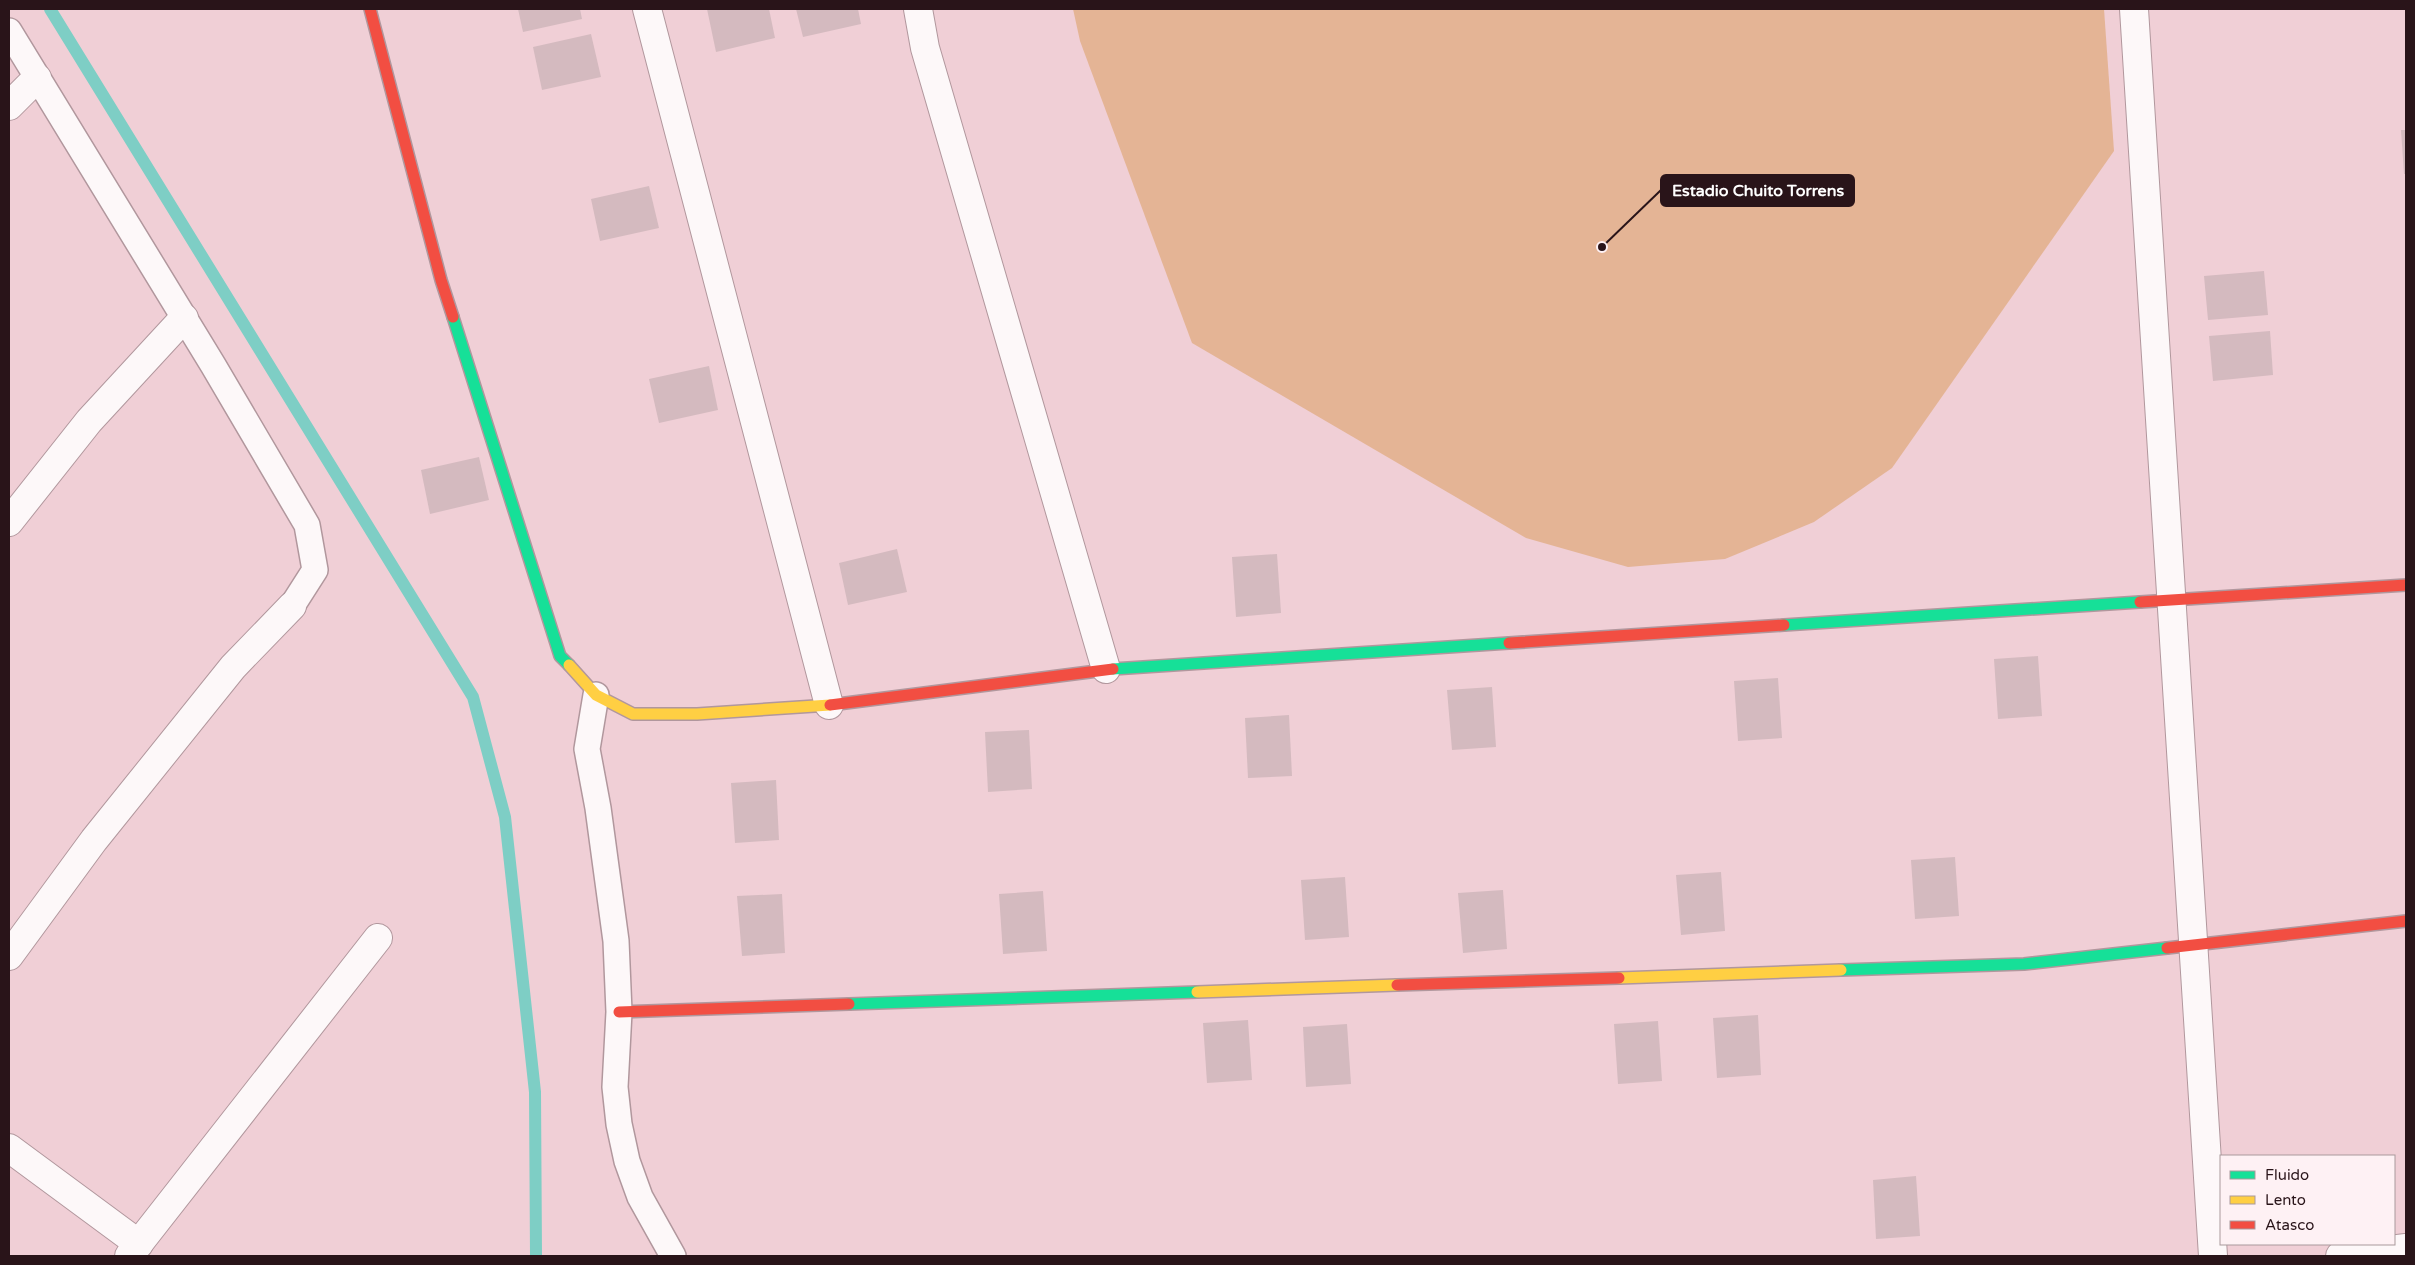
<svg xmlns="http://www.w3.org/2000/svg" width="2415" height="1265" viewBox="0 0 2415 1265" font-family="'Varela Round',sans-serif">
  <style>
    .green { fill: #e4b495 }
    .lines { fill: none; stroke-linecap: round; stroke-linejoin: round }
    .stream { stroke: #7ecec5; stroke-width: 12 }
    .building { fill: #d4babf }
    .lane-casing { stroke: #b1979d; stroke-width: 28 }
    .street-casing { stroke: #b1979d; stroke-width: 30 }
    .fast-casing { stroke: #b1979d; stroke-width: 14 }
    .slow-casing { stroke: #b1979d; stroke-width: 14 }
    .jam-casing { stroke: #b1979d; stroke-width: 14 }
    .lane { stroke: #fdf8f9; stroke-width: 25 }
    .street { stroke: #fdf8f9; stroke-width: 28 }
    .fast { stroke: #16e098; stroke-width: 11 }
    .slow { stroke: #ffcf43; stroke-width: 11 }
    .jam { stroke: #f24e42; stroke-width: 11 }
    .leader { fill: none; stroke: #291419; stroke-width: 2 }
    .callout-dot { fill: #291419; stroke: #fef1f4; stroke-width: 2 }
    .callout { fill: #291419; stroke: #291419; stroke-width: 2 }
    .callout-label { font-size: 16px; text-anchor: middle; font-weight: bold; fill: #fff }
  </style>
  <rect width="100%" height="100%" fill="#f0cfd6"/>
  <polygon class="green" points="1073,9 2104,9 2114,151 1892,468 1814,522 1725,559 1628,567 1526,538 1192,343 1080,41"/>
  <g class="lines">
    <polyline class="stream" points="50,9 473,697 505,817 535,1092 536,1256"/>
  </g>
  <g class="building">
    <polygon points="518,9 580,9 582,19 523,32"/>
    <polygon points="707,9 769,9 775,38 716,52"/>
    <polygon points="796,9 858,9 861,24 803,37"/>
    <polygon points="591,34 601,77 542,90 533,47"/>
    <polygon points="2401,130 2406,130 2406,174 2404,174"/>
    <polygon points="649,186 659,228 600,241 591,199"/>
    <polygon points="2264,271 2268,315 2208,320 2204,276"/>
    <polygon points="2270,331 2273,375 2213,381 2209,336"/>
    <polygon points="709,366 718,410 659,423 649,379"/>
    <polygon points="479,457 489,500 430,514 421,470"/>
    <polygon points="897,549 907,592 848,605 839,563"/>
    <polygon points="1277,554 1281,613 1236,617 1232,557"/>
    <polygon points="2038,656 2042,716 1998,719 1994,659"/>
    <polygon points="1778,678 1782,738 1738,741 1734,681"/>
    <polygon points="1492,687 1496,747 1452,750 1447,690"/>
    <polygon points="1289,715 1292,776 1248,778 1245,718"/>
    <polygon points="1029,730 1032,789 988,792 985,732"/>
    <polygon points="776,780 779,840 735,843 731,783"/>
    <polygon points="1955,857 1959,916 1915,919 1911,860"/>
    <polygon points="1721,872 1725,931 1681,935 1676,875"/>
    <polygon points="1345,877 1349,937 1305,940 1301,880"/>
    <polygon points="1503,890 1507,949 1463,953 1458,893"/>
    <polygon points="1043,891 1047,951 1003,954 999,894"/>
    <polygon points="782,894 785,953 742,956 737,896"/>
    <polygon points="1758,1015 1761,1075 1717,1078 1713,1018"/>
    <polygon points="1248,1020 1252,1080 1207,1083 1203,1023"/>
    <polygon points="1658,1021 1662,1081 1618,1084 1614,1024"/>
    <polygon points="1347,1024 1351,1084 1306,1087 1303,1027"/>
    <polygon points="1916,1176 1920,1236 1876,1239 1873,1180"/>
  </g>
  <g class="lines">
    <defs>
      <g id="lane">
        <polyline points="9,31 213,365 307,525 315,570 292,606"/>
        <polyline points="596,695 587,749 598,808 616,941 619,1012 615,1087 619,1124 627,1161 640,1197 673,1256"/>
      </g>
      <g id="street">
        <polyline points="647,9 829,705"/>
        <polyline points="918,9 925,48 1106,669"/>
        <polyline points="2134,9 2213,1256"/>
        <polyline points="9,106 37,78"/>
        <polyline points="9,522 89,421 184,318"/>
        <polyline points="9,956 94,840 233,667 292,606"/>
        <polyline points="9,1148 139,1244"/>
        <polyline points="129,1256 378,938"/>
        <polyline points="2340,1256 2406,1248"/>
      </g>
      <g id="fast">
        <polyline points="453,317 560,656 569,665"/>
        <polyline points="1784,625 2140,602"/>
        <polyline points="1113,669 1509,643"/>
        <polyline points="1841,970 2024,964 2167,948"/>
        <polyline points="849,1004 1197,992"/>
      </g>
      <g id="slow">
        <polyline points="569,665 596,695 633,714 697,714 830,705"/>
        <polyline points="1619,978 1841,970"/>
        <polyline points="1197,992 1397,985"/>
      </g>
      <g id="jam">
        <polyline points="370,9 441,280 453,317"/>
        <polyline points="2140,602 2406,585"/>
        <polyline points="1509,643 1784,625"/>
        <polyline points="830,705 1113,669"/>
        <polyline points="2167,948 2406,921"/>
        <polyline points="1397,985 1619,978"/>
        <polyline points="619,1012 849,1004"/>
      </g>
    </defs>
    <use href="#lane" class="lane-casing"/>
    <use href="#street" class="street-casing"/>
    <use href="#fast" class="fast-casing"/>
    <use href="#slow" class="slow-casing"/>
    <use href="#jam" class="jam-casing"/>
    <use href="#lane" class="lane"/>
    <use href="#street" class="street"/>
    <use href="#fast" class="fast"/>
    <use href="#slow" class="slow"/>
    <use href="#jam" class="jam"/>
  </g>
  <path class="leader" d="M1602 247L1661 190"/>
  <circle class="callout-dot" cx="1602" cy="247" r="5"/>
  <rect class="callout" x="1661" y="175" width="193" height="31" rx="5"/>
  <g class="callout-label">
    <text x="1758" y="196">Estadio Chuito Torrens</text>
  </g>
  <rect width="2415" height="1265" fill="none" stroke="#291419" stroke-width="20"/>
  <rect x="2220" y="1155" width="175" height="90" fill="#fef1f4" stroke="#a9999c"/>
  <rect x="2230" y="1171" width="25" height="8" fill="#16e098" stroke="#a9999c"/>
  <text x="2265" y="1180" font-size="15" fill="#291419">Fluido</text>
  <rect x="2230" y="1196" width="25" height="8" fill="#ffcf43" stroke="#a9999c"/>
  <text x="2265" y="1205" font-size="15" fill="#291419">Lento</text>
  <rect x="2230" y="1221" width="25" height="8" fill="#f24e42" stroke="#a9999c"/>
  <text x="2265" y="1230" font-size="15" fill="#291419">Atasco</text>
</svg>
